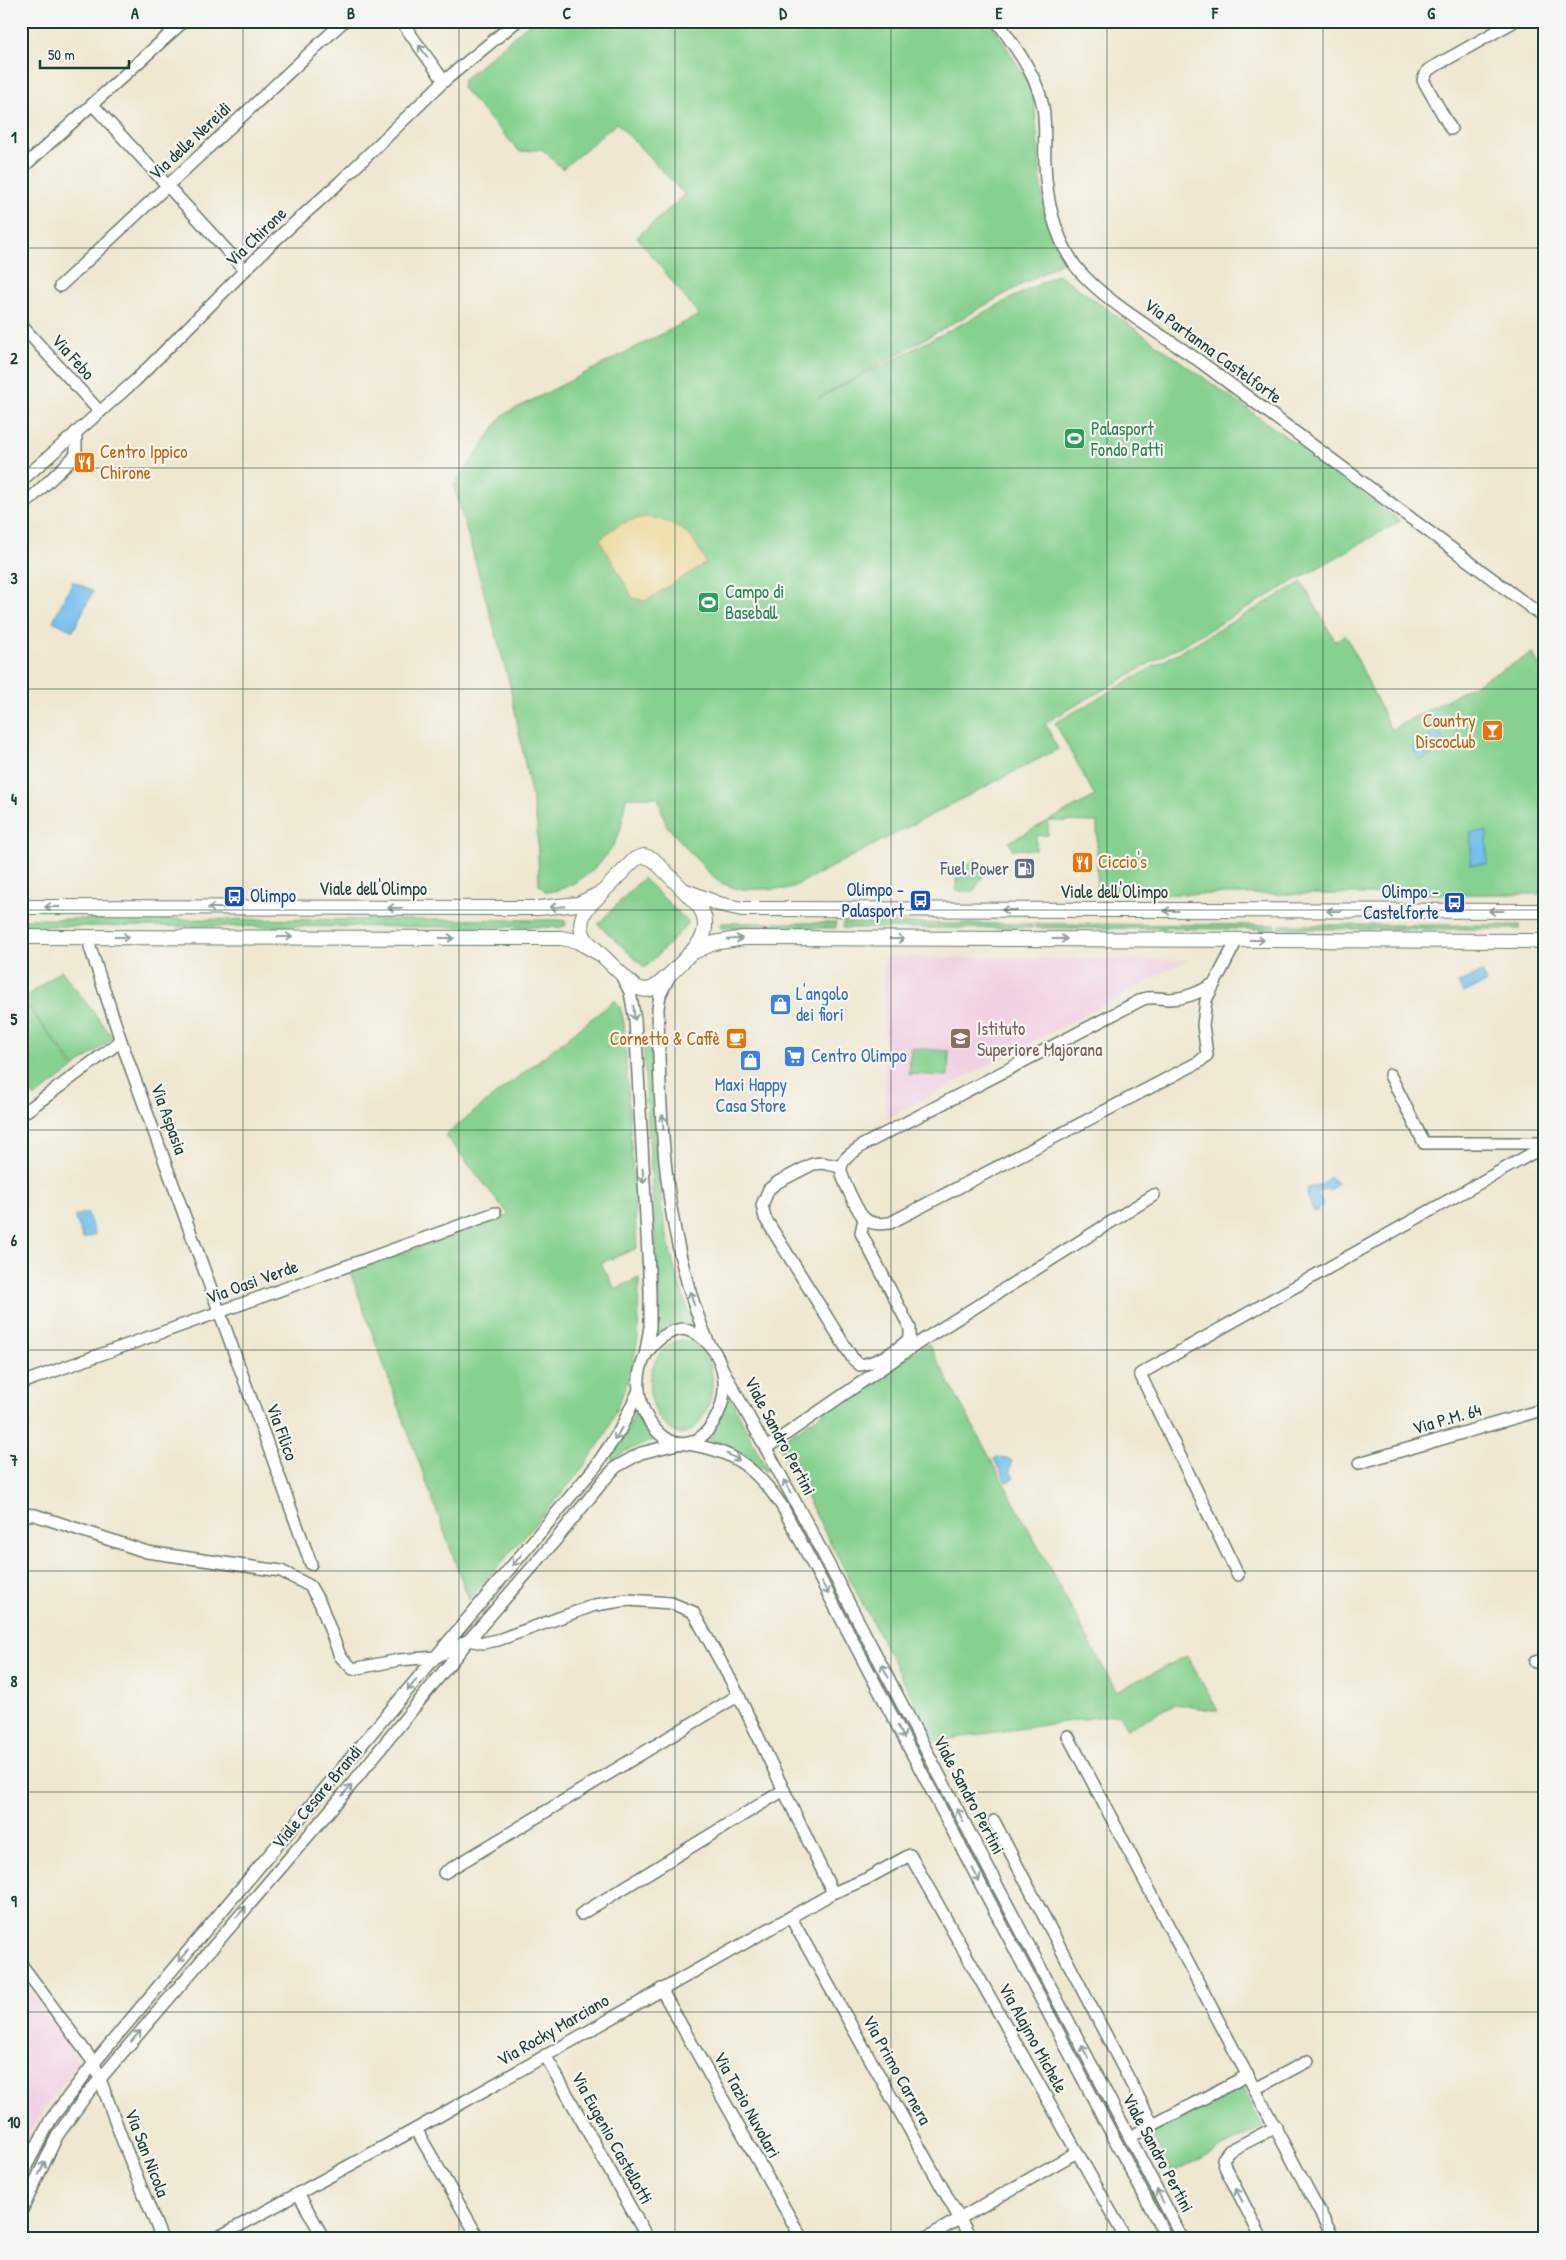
<svg xmlns="http://www.w3.org/2000/svg" width="1566" height="2260" viewBox="0 0 1566 2260" font-family="'Patrick Hand',sans-serif">
  <style>
    .built { fill: #f1d0e3 }
    .green { fill: #86d18f; stroke: #528762 }
    .sand { fill: #eeda9e; stroke: #868c69 }
    .water { fill: #73bfed; stroke: #497e90 }
    .lines { fill: none; stroke-linecap: round; stroke-linejoin: round }
    .minor-casing { stroke: #68786b; stroke-width: 14 }
    .tertiary-casing { stroke: #68786b; stroke-width: 16 }
    .minor { stroke: #fff; stroke-width: 11 }
    .tertiary { stroke: #fff; stroke-width: 14 }
    .oneway { stroke: #8f9e9a }
    .grid { fill: none; stroke: #1f3d34; stroke-width: 1; stroke-opacity: 0.55 }
    .labels { text-anchor: middle; stroke-width: 4.5; stroke-linejoin: round; paint-order: stroke }
    .street-label { font-size: 18px; fill: #1f3d34; stroke: #f6f6f2 }
    .leisure-label { font-size: 18px; fill: #27864d; stroke: #f6f6f2; text-anchor: start }
    .food-label { font-size: 18px; fill: #c56008; stroke: #f6f6f2; text-anchor: start }
    .service-label { font-size: 18px; fill: #4e5e75; stroke: #f6f6f2; text-anchor: end }
    .transit-label { font-size: 18px; fill: #164399; stroke: #f6f6f2; text-anchor: end }
    .shop-label { font-size: 18px; fill: #366cbe; stroke: #f6f6f2; text-anchor: start }
    .education-label { font-size: 18px; fill: #785e54; stroke: #f6f6f2; text-anchor: start }
    .neatline { fill: none; stroke: #1f3d34; stroke-width: 2 }
    .grid-label { font-size: 16px; text-anchor: middle; font-weight: bold; fill: #1f3d34 }
  </style>
  <rect width="100%" height="100%" fill="#f6f6f2"/>
  <filter id="ink" filterUnits="userSpaceOnUse"><feTurbulence type="fractalNoise" baseFrequency=".02" numOctaves="2"/><feDisplacementMap in="SourceGraphic" scale="10" xChannelSelector="R" yChannelSelector="G"/><feConvolveMatrix kernelMatrix="1 2 1 2 8 2 1 2 1" color-interpolation-filters="sRGB"/></filter>
  <filter id="wash" filterUnits="userSpaceOnUse"><feTurbulence type="fractalNoise" baseFrequency=".0096" numOctaves="4" result="noise"/><feDisplacementMap in="SourceGraphic" scale="20" xChannelSelector="R" yChannelSelector="G"/><feGaussianBlur stdDeviation="1.12" result="paint"/><feColorMatrix in="noise" values="0 0 0 0 0 0 0 0 0 0 0 0 0 0 0 0 0 1.4 0 .05"/><feComposite in="paint" operator="in"/></filter>
  <g filter="url(#wash)">
    <rect width="100%" height="100%" fill="#efe7d0"/>
    <g class="built">
      <polygon points="884,957 1188,960 886,1119"/>
      <polygon points="21,1981 65,2038 80,2062 44,2108 21,2152"/>
    </g>
    <g class="green">
      <path d="M 532,21 L 990,21 L 1027,80 L 1034,99 L 1043,204 L 1051,233 L 1064,261 L 819,398 L 1058,274 L 1285,436 L 1400,521 L 1045,723 L 1058,749 L 789,889 L 738,889 L 721,883 L 708,872 L 666,825 L 658,797 L 626,797 C 624,807 623,819 621,828 C 612,858 577,890 546,892 L 539,885 L 537,825 L 509,681 L 454,486 L 503,415 L 699,315 L 637,237 L 685,195 L 617,123 L 562,169 L 542,149 L 520,152 L 462,88 L 463,80 Z"/>
      <polygon points="1302,582 1335,641 1346,635 1391,730 1533,653 1545,678 1545,894 1097,894 1097,822 1048,821 1048,835 1036,836 1036,850 1012,849 1009,842 1095,796 1055,723"/>
      <polygon points="977,859 984,874 974,891 956,891 956,871"/>
      <polygon points="643,878 689,923 645,968 598,924"/>
      <polygon points="21,919 560,920 565,921 566,925 561,927 21,926"/>
      <polygon points="722,923 836,923 836,928 721,928 719,925"/>
      <polygon points="843,923 1032,924 1032,928 843,928"/>
      <polygon points="1035,924 1276,925 1276,929 1035,928"/>
      <rect x="1280" y="925" width="240" height="4"/>
      <polygon points="61,970 113,1038 75,1067 23,999"/>
      <polygon points="22,999 74,1068 35,1097 21,1078"/>
      <polygon points="615,1000 620,1007 624,1023 637,1248 601,1263 615,1289 639,1278 638,1338 630,1376 606,1434 580,1472 469,1600 350,1272 509,1215 445,1135"/>
      <path d="M 643,1040 L 651,1040 C 655,1106 654,1177 668,1241 C 674,1270 683,1298 694,1325 L 671,1326 L 657,1334 L 657,1269 Z"/>
      <polygon points="911,1048 949,1051 948,1076 909,1074"/>
      <path d="M 683,1340 C 740,1351 703,1462 666,1426 C 657,1417 652,1405 650,1392 C 647,1370 659,1343 683,1340 Z"/>
      <polygon points="928,1343 1116,1691 1187,1656 1218,1711 1175,1704 1127,1729 1119,1714 935,1741 778,1443"/>
      <path d="M 727,1397 L 730,1397 L 767,1470 L 764,1471 C 748,1454 729,1445 707,1439 Z"/>
      <polygon points="638,1409 656,1439 626,1451 613,1460 611,1457 626,1433 636,1410"/>
      <polygon points="1242,2087 1263,2127 1172,2174 1151,2134"/>
    </g>
    <path class="sand" d="M 647,517 C 680,523 693,533 706,563 L 645,601 L 633,598 L 600,540 C 614,525 627,520 647,517 Z"/>
    <g class="water">
      <polygon points="73,581 93,591 73,631 53,621"/>
      <polygon points="1439,732 1446,746 1420,761 1412,746"/>
      <rect x="1471" y="832" width="16" height="32"/>
      <polygon points="1482,972 1487,982 1463,993 1458,983"/>
      <path d="M 1330,1177 L 1337,1183 L 1332,1189 L 1320,1190 L 1318,1194 L 1323,1205 L 1318,1211 L 1314,1212 C 1311,1204 1305,1197 1308,1188 L 1322,1184 Z"/>
      <polygon points="87,1212 95,1235 83,1239 75,1216"/>
      <polygon points="998,1457 1007,1458 1012,1461 1010,1471 1014,1478 1006,1482 994,1459"/>
    </g>
  </g>
  <g filter="url(#ink)">
    <g class="lines">
      <defs>
        <g id="minor">
          <polyline points="401,21 444,81"/>
          <path d="M 997,21 C 1015,47 1037,75 1043,107 C 1046,125 1044,144 1045,163 C 1046,198 1054,234 1074,264 C 1099,299 1166,337 1202,363 C 1316,448 1430,533 1545,618"/>
          <polyline points="93,105 245,270"/>
          <polyline points="1451,129 1423,80 1428,70 1515,21"/>
          <polyline points="21,169 184,21"/>
          <polyline points="60,286 344,21"/>
          <polyline points="21,325 100,412"/>
          <polyline points="21,481 136,380 271,244 339,183 444,81 517,21"/>
          <polyline points="21,508 76,455 76,432"/>
          <polyline points="90,937 90,947 121,1041 311,1564"/>
          <path d="M 669,977 L 660,995 L 658,1008 C 660,1123 663,1237 709,1344"/>
          <polyline points="623,979 630,992 635,1020 650,1290 650,1327 645,1356"/>
          <path d="M 1215,983 C 1200,992 1188,998 1170,999 C 1160,999 1153,996 1143,999 L 863,1145 C 856,1151 843,1157 841,1167 C 840,1176 858,1212 864,1218 C 871,1225 881,1224 890,1223 L 1199,1062 L 1207,1055 L 1203,1025 L 1206,1000 L 1237,940"/>
          <polyline points="1390,1075 1424,1143 1545,1143"/>
          <polyline points="21,1115 121,1041"/>
          <path d="M 841,1167 L 822,1163 L 813,1164 L 778,1182 L 769,1189 L 762,1205 L 765,1218 L 853,1359 L 860,1365 C 879,1362 896,1351 910,1338 L 910,1328 L 861,1233 L 864,1218"/>
          <path d="M 683,1329 C 720,1338 734,1383 717,1416 C 680,1488 613,1403 649,1350 C 658,1338 668,1331 683,1329 Z"/>
          <polyline points="722,1368 810,1529 1183,2239"/>
          <polyline points="21,1383 495,1213"/>
          <path d="M 687,1444 C 733,1450 756,1468 782,1506 L 1167,2239"/>
          <polyline points="766,1448 923,1340 1154,1195"/>
          <polyline points="1359,1463 1545,1409"/>
          <polyline points="21,1514 35,1515 147,1552 281,1571 310,1586 321,1605 340,1656 353,1669 399,1660 436,1657 469,1640 483,1643 498,1640 595,1605 628,1600 671,1603 693,1612 733,1684 833,1893"/>
          <polyline points="1238,1575 1140,1374 1545,1146"/>
          <polyline points="1535,1662 1545,1659"/>
          <polyline points="1068,1736 1334,2239"/>
          <polyline points="994,1821 1153,2125"/>
          <polyline points="444,1873 739,1695"/>
          <polyline points="581,1914 784,1790"/>
          <polyline points="791,1918 971,2239"/>
          <polyline points="21,1964 94,2063 125,2147 162,2239"/>
          <polyline points="661,1989 802,2239"/>
          <polyline points="545,2055 648,2239"/>
          <polyline points="1255,2089 1308,2061"/>
          <polyline points="416,2129 479,2239"/>
          <polyline points="1130,2137 1248,2075"/>
          <polyline points="21,2176 51,2119 94,2063 596,1466 620,1430 639,1390"/>
          <polyline points="298,2193 324,2239"/>
          <polyline points="21,2212 57,2136 88,2093 338,1801 469,1640 554,1542 604,1480 616,1467 641,1453 677,1444"/>
          <polyline points="215,2239 416,2129 833,1893 866,1879 910,1855 1126,2239"/>
          <polyline points="924,2239 1077,2152"/>
          <polyline points="1262,2239 1226,2169 1223,2159 1229,2151 1276,2127"/>
        </g>
        <g id="tertiary">
          <path d="M 644,856 L 653,859 L 699,906 C 705,915 707,925 703,936 C 699,946 660,987 650,989 C 645,991 640,989 635,987 L 587,941 C 578,929 580,917 589,906 L 635,859 Z"/>
          <polyline points="686,891 719,904 742,909 1545,911"/>
          <polyline points="21,907 539,908 578,904 603,892"/>
          <polyline points="21,937 561,938 577,941 600,954"/>
          <polyline points="689,954 714,943 743,938 1545,941"/>
        </g>
      </defs>
      <use href="#minor" class="minor-casing"/>
      <use href="#tertiary" class="tertiary-casing"/>
      <use href="#minor" class="minor"/>
      <use href="#tertiary" class="tertiary"/>
    </g>
    <defs><path id="oneway-shaft" d="M-6 0H5M1.5-3L5.5 0L1.5 3" fill="none" stroke-width="1.6" stroke-linecap="round" stroke-linejoin="round" transform="scale(1.25)"/></defs>
    <g class="oneway">
      <use href="#oneway-shaft" transform="translate(423 51) rotate(-126)"/>
      <use href="#oneway-shaft" transform="translate(52 907) rotate(-180)"/>
      <use href="#oneway-shaft" transform="translate(557 907) rotate(175)"/>
      <use href="#oneway-shaft" transform="translate(215 908) rotate(-180)"/>
      <use href="#oneway-shaft" transform="translate(395 908) rotate(180)"/>
      <use href="#oneway-shaft" transform="translate(1009 910) rotate(-180)"/>
      <use href="#oneway-shaft" transform="translate(1171 911) rotate(-180)"/>
      <use href="#oneway-shaft" transform="translate(1334 911) rotate(-180)"/>
      <use href="#oneway-shaft" transform="translate(1496 911) rotate(-180)"/>
      <use href="#oneway-shaft" transform="translate(122 937)"/>
      <use href="#oneway-shaft" transform="translate(285 937)"/>
      <use href="#oneway-shaft" transform="translate(447 938)"/>
      <use href="#oneway-shaft" transform="translate(735 939) rotate(-5)"/>
      <use href="#oneway-shaft" transform="translate(897 939)"/>
      <use href="#oneway-shaft" transform="translate(1060 939)"/>
      <use href="#oneway-shaft" transform="translate(1257 940)"/>
      <use href="#oneway-shaft" transform="translate(634 1013) rotate(85)"/>
      <use href="#oneway-shaft" transform="translate(663 1122) rotate(-93)"/>
      <use href="#oneway-shaft" transform="translate(643 1176) rotate(87)"/>
      <use href="#oneway-shaft" transform="translate(692 1298) rotate(-107)"/>
      <use href="#oneway-shaft" transform="translate(618 1434) rotate(120)"/>
      <use href="#oneway-shaft" transform="translate(733 1457) rotate(28)"/>
      <use href="#oneway-shaft" transform="translate(787 1486) rotate(-118)"/>
      <use href="#oneway-shaft" transform="translate(517 1560) rotate(130)"/>
      <use href="#oneway-shaft" transform="translate(825 1588) rotate(62)"/>
      <use href="#oneway-shaft" transform="translate(885 1671) rotate(-118)"/>
      <use href="#oneway-shaft" transform="translate(412 1685) rotate(130)"/>
      <use href="#oneway-shaft" transform="translate(901 1732) rotate(62)"/>
      <use href="#oneway-shaft" transform="translate(347 1790) rotate(-51)"/>
      <use href="#oneway-shaft" transform="translate(960 1815) rotate(-118)"/>
      <use href="#oneway-shaft" transform="translate(976 1875) rotate(62)"/>
      <use href="#oneway-shaft" transform="translate(241 1912) rotate(-49)"/>
      <use href="#oneway-shaft" transform="translate(183 1956) rotate(131)"/>
      <use href="#oneway-shaft" transform="translate(136 2036) rotate(-50)"/>
      <use href="#oneway-shaft" transform="translate(1085 2052) rotate(-118)"/>
      <use href="#oneway-shaft" transform="translate(42 2168) rotate(-65)"/>
      <use href="#oneway-shaft" transform="translate(1239 2195) rotate(-117)"/>
      <use href="#oneway-shaft" transform="translate(1160 2196) rotate(-118)"/>
    </g>
  </g>
  <path class="grid" d="M 243,21 L 243,2239M 459,21 L 459,2239M 675,21 L 675,2239M 891,21 L 891,2239M 1107,21 L 1107,2239M 1323,21 L 1323,2239M 21,248 L 1545,248M 21,468 L 1545,468M 21,689 L 1545,689M 21,910 L 1545,910M 21,1130 L 1545,1130M 21,1350 L 1545,1350M 21,1571 L 1545,1571M 21,1792 L 1545,1792M 21,2012 L 1545,2012"/>
  <defs>
    <symbol id="stadium-square" viewBox="-11 -11 22 22"><rect x="-9" y="-9" width="18" height="18" rx="4" fill="#2e9e5b" stroke="#f6f6f2"/><path d="M0-5a6.5 5 0 1 0 0 10a6.5 5 0 1 0 0-10ZM-3.5-1.8h7v3.6h-7Z" fill="#fff"/></symbol>
    <symbol id="restaurant-square" viewBox="-11 -11 22 22"><rect x="-9" y="-9" width="18" height="18" rx="4" fill="#e8710a" stroke="#f6f6f2"/><path d="M-5-6h1v4h1v-4h1v4h1v-4h1v5L-1.5 .5V6h-2V.5L-5-1ZM5-6V6H3V1.5H1.5Q1.5-4 5-6Z" fill="#fff"/></symbol>
    <symbol id="bar-square" viewBox="-11 -11 22 22"><rect x="-9" y="-9" width="18" height="18" rx="4" fill="#e8710a" stroke="#f6f6f2"/><path d="M-6-5H6L.8 .8V4.5H3.5V6h-7V4.5H-.8V.8Z" fill="#fff"/></symbol>
    <symbol id="fuel-square" viewBox="-11 -11 22 22"><rect x="-9" y="-9" width="18" height="18" rx="4" fill="#5c6f8a" stroke="#f6f6f2"/><path d="M-5.5-6h7V0h2V4h1.3V-2.5L3-4.5l.8-.8L6-3V5H2.5V1h-1V6h-7ZM-4.2-4.7v3.2H.2V-4.7Z" fill="#fff"/></symbol>
    <symbol id="bus-square" viewBox="-11 -11 22 22"><rect x="-9" y="-9" width="18" height="18" rx="4" fill="#1a4fb4" stroke="#f6f6f2"/><path d="M-5-6H5V4H4V6H2V4H-2V6H-4V4H-5ZM-3.5-4V0h7V-4ZM-3.5 1.2v1.5H-2V1.2ZM2 1.2v1.5H3.5V1.2Z" fill="#fff"/></symbol>
    <symbol id="shop-square" viewBox="-11 -11 22 22"><rect x="-9" y="-9" width="18" height="18" rx="4" fill="#3f7fe0" stroke="#f6f6f2"/><path d="M-5-2.5h2.3a2.7 3.5 0 0 1 5.4 0H5L5.5 6h-11ZM-1.5-2.5h3a1.5 2.3 0 0 0-3 0Z" fill="#fff"/></symbol>
    <symbol id="cafe-square" viewBox="-11 -11 22 22"><rect x="-9" y="-9" width="18" height="18" rx="4" fill="#e8710a" stroke="#f6f6f2"/><path d="M-5.5-4.5H6V0H3Q3 3.5 0 3.5H-2.5Q-5.5 3.5-5.5 0ZM3-3.2v2h1.7v-2ZM-6 4.5H4V6H-6Z" fill="#fff"/></symbol>
    <symbol id="school-square" viewBox="-11 -11 22 22"><rect x="-9" y="-9" width="18" height="18" rx="4" fill="#8d6e63" stroke="#f6f6f2"/><path d="M0-5L7-2L0 1L-7-2ZM-4 1L0 2.5L4 1V4Q0 6-4 4Z" fill="#fff"/></symbol>
    <symbol id="supermarket-square" viewBox="-11 -11 22 22"><rect x="-9" y="-9" width="18" height="18" rx="4" fill="#3f7fe0" stroke="#f6f6f2"/><path d="M-6-5.5h2.5l.6 2H6L4.5 2H-2.5L-4.4-4H-6ZM-1.5 3.2a1.3 1.3 0 1 0 .1 0ZM3 3.2a1.3 1.3 0 1 0 .1 0Z" fill="#fff"/></symbol>
  </defs>
  <g fill-rule="evenodd">
    <use href="#stadium-square" x="1062" y="426" width="25" height="25"/>
    <use href="#restaurant-square" x="72" y="450" width="25" height="25"/>
    <use href="#stadium-square" x="696" y="590" width="25" height="25"/>
    <use href="#bar-square" x="1480" y="718" width="25" height="25"/>
    <use href="#restaurant-square" x="1070" y="850" width="25" height="25"/>
    <use href="#fuel-square" x="1012" y="856" width="25" height="25"/>
    <use href="#bus-square" x="222" y="884" width="25" height="25"/>
    <use href="#bus-square" x="908" y="888" width="25" height="25"/>
    <use href="#bus-square" x="1442" y="890" width="25" height="25"/>
    <use href="#shop-square" x="768" y="992" width="25" height="25"/>
    <use href="#cafe-square" x="724" y="1026" width="25" height="25"/>
    <use href="#school-square" x="948" y="1026" width="25" height="25"/>
    <use href="#supermarket-square" x="782" y="1044" width="25" height="25"/>
    <use href="#shop-square" x="738" y="1048" width="25" height="25"/>
  </g>
  <g class="labels">
    <g class="street-label">
      <text transform="translate(190 141) rotate(-43)" y="6">Via delle Nereidi</text>
      <text transform="translate(256 237) rotate(-44)" y="6">Via Chirone</text>
      <text transform="translate(1213 351) rotate(36)" y="6">Via Partanna Castelforte</text>
      <text transform="translate(73 357) rotate(48)" y="6">Via Febo</text>
      <text x="373" y="895">Viale dell'Olimpo</text>
      <text x="1114" y="898">Viale dell'Olimpo</text>
      <text transform="translate(169 1119) rotate(70)" y="6">Via Aspasia</text>
      <text transform="translate(252 1282) rotate(-20)" y="6">Via Oasi Verde</text>
      <text transform="translate(1447 1419) rotate(-16)" y="6">Via P.M. 64</text>
      <text transform="translate(282 1432) rotate(70)" y="6">Via Filico</text>
      <text transform="translate(780 1436) rotate(62)" y="6">Viale Sandro Pertini</text>
      <text transform="translate(969 1795) rotate(62)" y="6">Viale Sandro Pertini</text>
      <text transform="translate(317 1797) rotate(-50)" y="6">Viale Cesare Brandi</text>
      <text transform="translate(553 2030) rotate(-30)" y="6">Via Rocky Marciano</text>
      <text transform="translate(1033 2038) rotate(61)" y="6">Via Alajmo Michele</text>
      <text transform="translate(897 2070) rotate(61)" y="6">Via Primo Carnera</text>
      <text transform="translate(747 2105) rotate(61)" y="6">Via Tazio Nuvolari</text>
      <text transform="translate(612 2138) rotate(61)" y="6">Via Eugenio Castellotti</text>
      <text transform="translate(147 2153) rotate(69)" y="6">Via San Nicola</text>
      <text transform="translate(1158 2153) rotate(62)" y="6">Viale Sandro Pertini</text>
    </g>
    <g class="leisure-label">
      <text x="1091" y="435">Palasport<tspan x="1091" dy="21">Fondo Patti</tspan></text>
      <text x="725" y="598">Campo di<tspan x="725" dy="21">Baseball</tspan></text>
    </g>
    <g class="food-label">
      <text x="100" y="458">Centro Ippico<tspan x="100" dy="21">Chirone</tspan></text>
      <text x="1476" y="727" text-anchor="end">Country<tspan x="1476" dy="21">Discoclub</tspan></text>
      <text x="1098" y="868">Ciccio's</text>
      <text x="720" y="1045" text-anchor="end">Cornetto &amp; Caffè</text>
    </g>
    <g class="service-label">
      <text x="1009" y="875">Fuel Power</text>
    </g>
    <g class="transit-label">
      <text x="904" y="896">Olimpo -<tspan x="904" dy="21">Palasport</tspan></text>
      <text x="1439" y="898">Olimpo -<tspan x="1439" dy="21">Castelforte</tspan></text>
      <text x="250" y="902" text-anchor="start">Olimpo</text>
    </g>
    <g class="shop-label">
      <text x="796" y="1000">L'angolo<tspan x="796" dy="21">dei fiori</tspan></text>
      <text x="811" y="1062">Centro Olimpo</text>
      <text x="751" y="1091" text-anchor="middle">Maxi Happy<tspan x="751" dy="21">Casa Store</tspan></text>
    </g>
    <g class="education-label">
      <text x="977" y="1035">Istituto<tspan x="977" dy="21">Superiore Majorana</tspan></text>
    </g>
  </g>
  <rect width="1566" height="2260" fill="none" stroke="#f6f6f2" stroke-width="55"/>
  <path d="M40 60v8h89v-8" fill="none" stroke="#1f3d34" stroke-width="2.5"/>
  <text x="48" y="60" font-size="15" fill="#1f3d34" stroke="#f6f6f2" stroke-width="4" paint-order="stroke">50 m</text>
  <rect x="28" y="28" width="1510" height="2204" class="neatline"/>
  <g class="grid-label">
    <text x="135" y="19">A</text>
    <text x="351" y="19">B</text>
    <text x="567" y="19">C</text>
    <text x="783" y="19">D</text>
    <text x="999" y="19">E</text>
    <text x="1215" y="19">F</text>
    <text x="1431" y="19">G</text>
    <text x="14" y="143">1</text>
    <text x="14" y="364">2</text>
    <text x="14" y="584">3</text>
    <text x="14" y="805">4</text>
    <text x="14" y="1025">5</text>
    <text x="14" y="1246">6</text>
    <text x="14" y="1466">7</text>
    <text x="14" y="1687">8</text>
    <text x="14" y="1907">9</text>
    <text x="14" y="2128">10</text>
  </g>
</svg>
